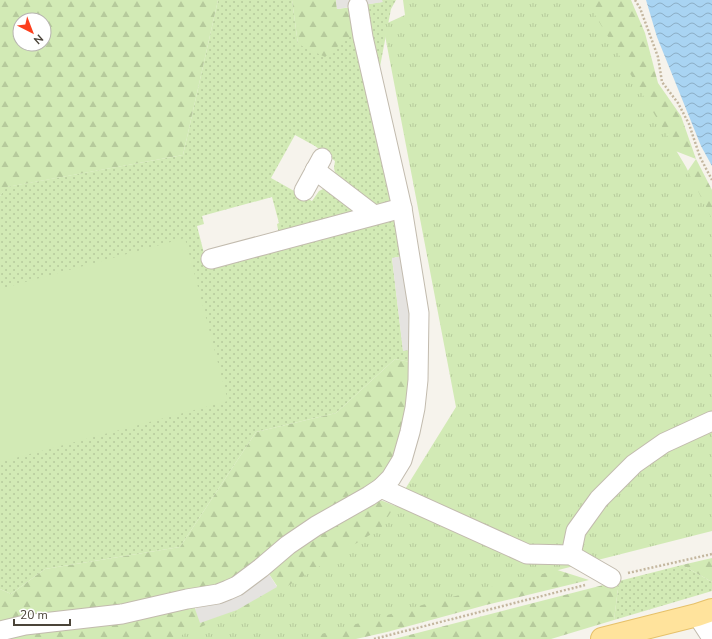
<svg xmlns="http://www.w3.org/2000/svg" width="712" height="639" viewBox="0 0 712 639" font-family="'Nunito Sans',sans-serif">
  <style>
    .grass { fill: url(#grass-dots) }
    .forest { fill: url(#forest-firs); fill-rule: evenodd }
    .park { fill: url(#park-tufts) }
    .pitch { fill: #d2eab5 }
    .parking { fill: #e5e3e0 }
    .water { fill: url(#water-waves) }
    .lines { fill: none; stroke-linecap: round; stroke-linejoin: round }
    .minor-casing { stroke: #c2bbae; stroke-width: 21 }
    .major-casing { stroke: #e6c16a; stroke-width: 24 }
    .path { stroke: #c4b79f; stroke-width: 2.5; stroke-dasharray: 2 2; stroke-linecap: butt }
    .minor { stroke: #fff; stroke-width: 19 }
    .major { stroke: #ffe39c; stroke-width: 22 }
  </style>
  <defs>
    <pattern id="grass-dots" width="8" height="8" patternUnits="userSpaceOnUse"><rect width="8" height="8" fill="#d2eab5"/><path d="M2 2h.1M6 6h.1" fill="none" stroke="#b6ca9c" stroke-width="1.8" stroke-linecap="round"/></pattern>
    <pattern id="forest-firs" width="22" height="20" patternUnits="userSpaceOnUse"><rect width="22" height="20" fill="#d2eab5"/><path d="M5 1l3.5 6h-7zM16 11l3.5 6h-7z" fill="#b6ca9c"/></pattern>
    <pattern id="park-tufts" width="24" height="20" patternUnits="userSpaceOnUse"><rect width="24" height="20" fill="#d2eab5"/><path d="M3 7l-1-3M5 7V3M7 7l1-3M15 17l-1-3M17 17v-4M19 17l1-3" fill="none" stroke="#b6ca9c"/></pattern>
    <pattern id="water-waves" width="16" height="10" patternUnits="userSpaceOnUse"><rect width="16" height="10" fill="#a9d4f2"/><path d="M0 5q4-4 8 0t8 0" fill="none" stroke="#8caec5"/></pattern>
  </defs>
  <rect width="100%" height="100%" fill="#f6f3ec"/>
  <g class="grass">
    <polygon points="218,0 292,0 298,44 359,29 399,205 378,210 336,177 334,168 335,161 315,146 295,135 271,178 312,201 319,191 325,188 363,213 279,235 277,224 279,223 272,197 202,216 204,224 197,226 207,265 395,214 404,256 392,258 403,350 416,349 415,363 395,359 336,413 256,432 180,547 45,569 11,594 0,589 0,196 6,187 183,155"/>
    <polygon points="382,0 396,0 391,9 378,77 362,5 382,2"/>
    <polygon points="682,565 712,582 712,591 614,620 619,581"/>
  </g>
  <g class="forest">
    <path d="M 0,0 L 218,0 L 183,155 L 7,187 L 0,196 ZM 20,20 L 44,20 L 44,44 L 20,44 Z"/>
    <polygon points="292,0 336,0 337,9 353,7 359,29 325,57 298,44"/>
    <polygon points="556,0 631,0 645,33 658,83 681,116 696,159 712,190 712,299 667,201 696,159 629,133"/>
    <polygon points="395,359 415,363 398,460 377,484 228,581 194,594 0,624 0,589 11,594 45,569 180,547 256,432 336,413"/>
    <polygon points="378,499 548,567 589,580 486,605 387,632 356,639 4,639 10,635 195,603 195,609 277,586 269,574 269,567 297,543"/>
    <polygon points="712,558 712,582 682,565"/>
    <polygon points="619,581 614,620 551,639 394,639"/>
  </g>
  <polygon class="park" points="403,0 586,0 686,167 712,219 712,531 436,601 304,639 172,639 265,600 381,528 456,407 383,25 405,15"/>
  <polygon class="pitch" points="185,238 228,401 0,462 0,289"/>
  <g class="parking">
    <polygon points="336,0 382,0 383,2 337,9"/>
    <polygon points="404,256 416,349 403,351 392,258"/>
    <polygon points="269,574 277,587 237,610 200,623 195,609 230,596"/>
  </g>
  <polygon class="water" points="646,0 712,0 712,166 701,146 657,37"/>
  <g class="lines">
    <defs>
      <g id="minor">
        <polyline points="315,170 374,215"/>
        <polyline points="304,191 322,158"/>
        <polyline points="211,259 402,208"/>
        <polyline points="381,488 527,554 571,555 611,578"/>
        <polyline points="571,555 576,531 599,499 634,464 664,443 712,421"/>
        <polyline points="697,615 712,638"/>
        <polyline points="0,631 25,625 122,614 187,599 218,594 228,590 237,586 261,568 288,545 316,526 369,496 381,488 391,478 402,460 410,432 415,408 418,380 419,313 402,208 363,37 358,6"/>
      </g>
      <polyline id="major" points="602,639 697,615 712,610"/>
    </defs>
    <use href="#minor" class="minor-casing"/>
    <use href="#major" class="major-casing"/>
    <g class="path">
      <polyline points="635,0 640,8 658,57 662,82 678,103 689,124 700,157 712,180"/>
      <polyline points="628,573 712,554"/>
      <polyline points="374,639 585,585"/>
    </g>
    <use href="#minor" class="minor"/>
    <use href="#major" class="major"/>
  </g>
  <g transform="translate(32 32) rotate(138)"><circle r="19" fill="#ffffff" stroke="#b7b4b0"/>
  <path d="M0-3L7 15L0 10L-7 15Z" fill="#fc3f1d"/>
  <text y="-6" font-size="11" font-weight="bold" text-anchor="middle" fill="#4b4439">N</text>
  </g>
  <path d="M14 619v6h56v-6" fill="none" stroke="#4b4439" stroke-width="2"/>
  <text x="20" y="619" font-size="12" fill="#4b4439" stroke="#ffffff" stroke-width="3" paint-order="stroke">20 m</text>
</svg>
